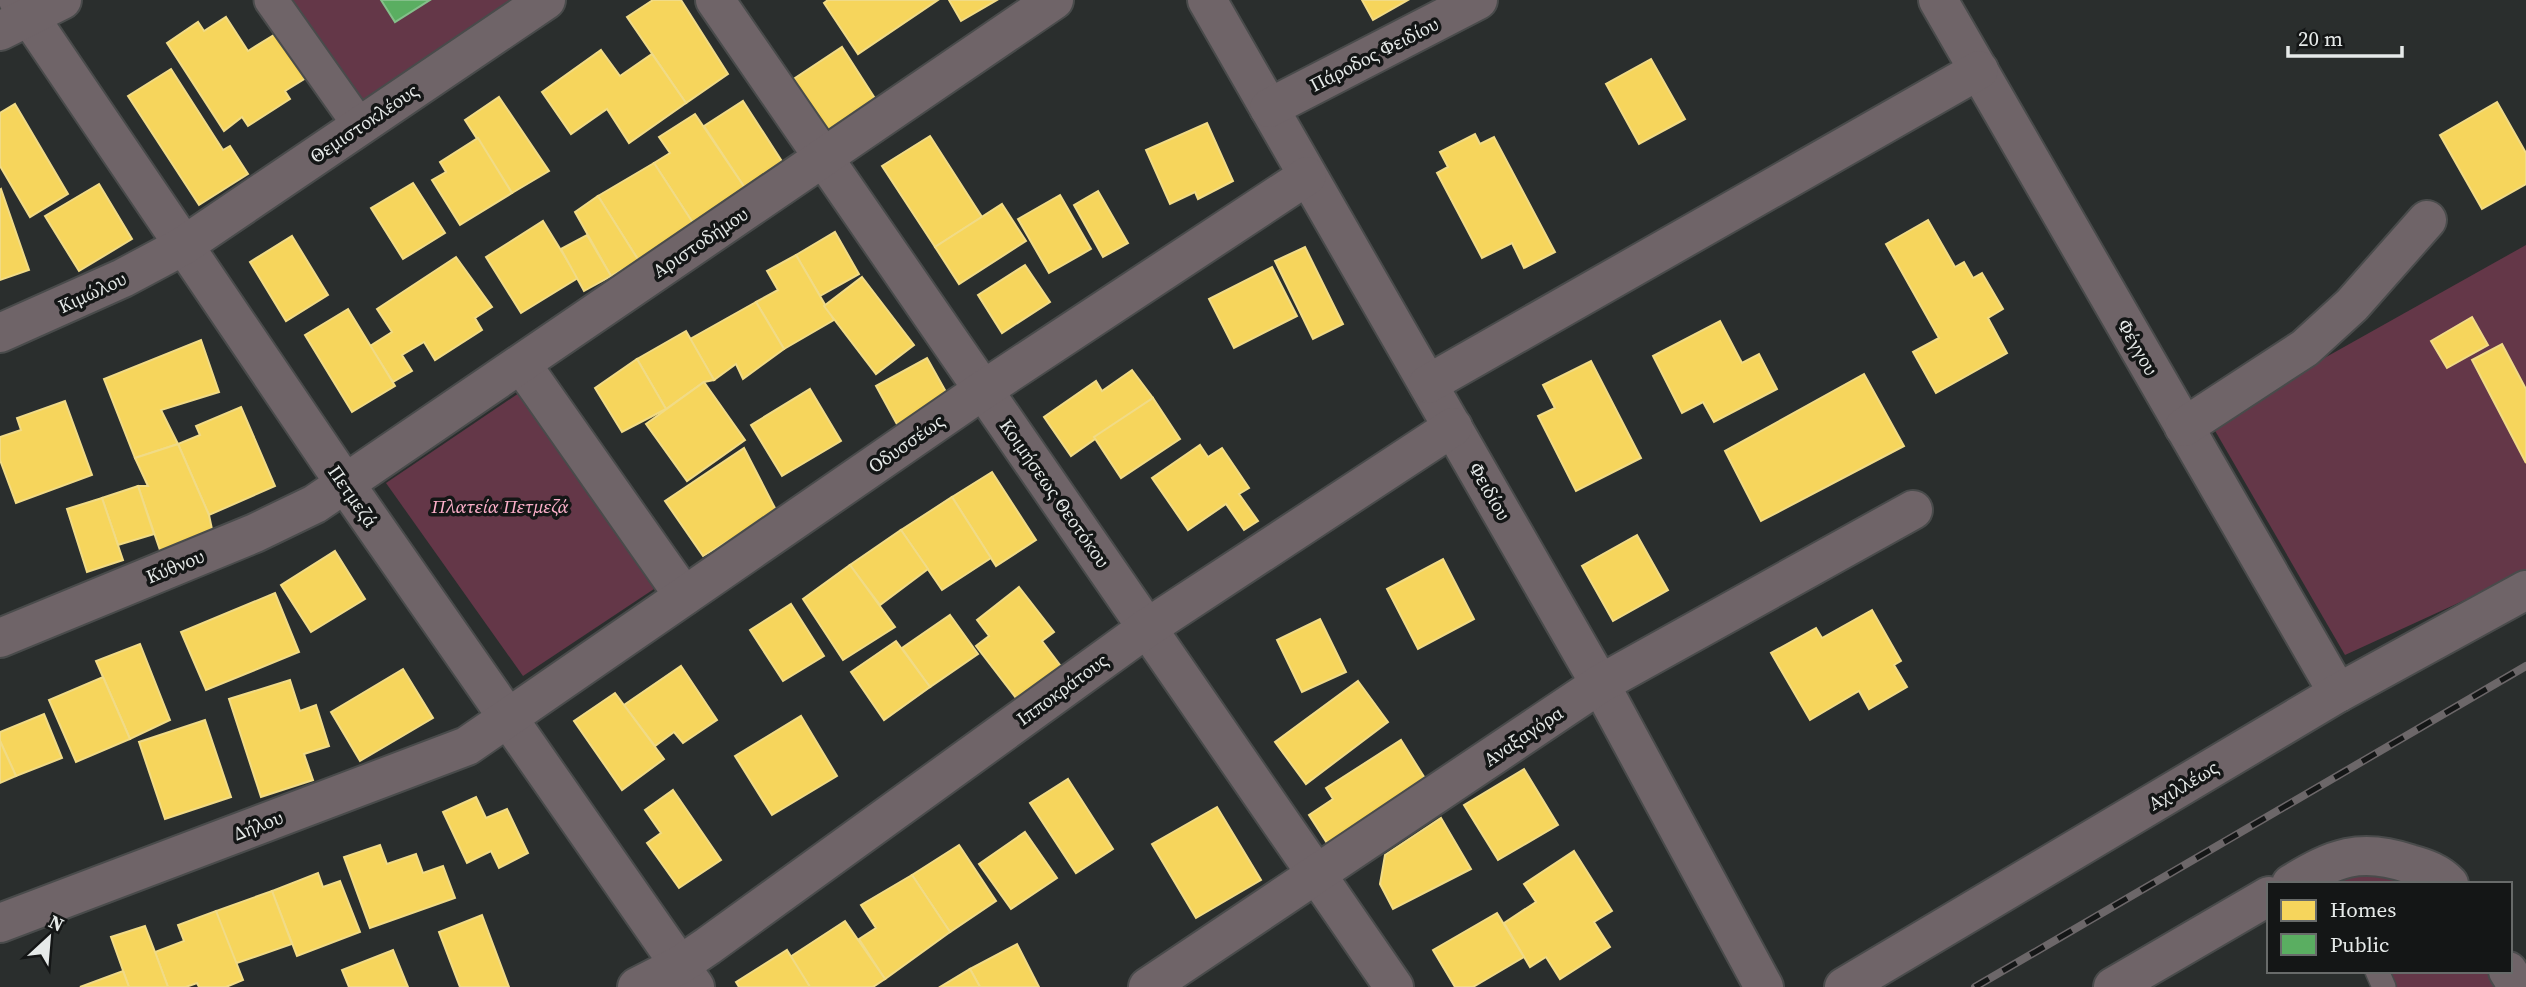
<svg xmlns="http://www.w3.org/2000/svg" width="2526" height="987" viewBox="0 0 2526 987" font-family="'Source Serif 4',serif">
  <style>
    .green { fill: #643748 }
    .homes { fill: #f6d55c; stroke: #f1db86; stroke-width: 2 }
    .public { fill: #5aae61; stroke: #84c08a; stroke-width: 2 }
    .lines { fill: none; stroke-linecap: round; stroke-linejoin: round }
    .service-casing { stroke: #494b4b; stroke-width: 26 }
    .pedestrian-casing { stroke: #494b4b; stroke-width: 37 }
    .minor-casing { stroke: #494b4b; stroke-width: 42 }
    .tertiary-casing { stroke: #494b4b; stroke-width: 42 }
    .service { stroke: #6f6468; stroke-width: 23 }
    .pedestrian { stroke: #6f6468; stroke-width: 33 }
    .minor { stroke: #6f6468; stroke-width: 38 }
    .tertiary { stroke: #6f6468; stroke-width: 38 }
    .rail-casing { stroke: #6c6769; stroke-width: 8 }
    .rail { stroke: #141616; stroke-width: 5; stroke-dasharray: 16; stroke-linecap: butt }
    .labels { text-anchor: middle; stroke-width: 7; stroke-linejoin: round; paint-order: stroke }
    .street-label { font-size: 19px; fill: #e6eae9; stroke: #141616 }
    .park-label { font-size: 19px; font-style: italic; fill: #fcb0ca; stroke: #141616 }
  </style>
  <rect width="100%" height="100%" fill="#2a2e2d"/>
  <g class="green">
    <polygon points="271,0 546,0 360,126"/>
    <polygon points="2526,245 2526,572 2345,655 2210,422"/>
    <polygon points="519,393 654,589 523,676 386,483"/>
    <polygon points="2357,869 2432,884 2345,884 2341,876"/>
    <polygon points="2389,971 2491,971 2500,987 2397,987"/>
  </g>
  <g class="homes">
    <polygon points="653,0 681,0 728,74 686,103 627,17"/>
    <polygon points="828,0 938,0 858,54 824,3"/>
    <polygon points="949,0 997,0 961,21"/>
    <polygon points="1362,0 1408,0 1373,20"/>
    <polygon points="226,17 248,51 277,33 306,78 285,91 290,99 248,126 242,117 224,131 167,43 198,22 204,31"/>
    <polygon points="842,47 876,100 826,132 792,80"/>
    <polygon points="601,50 620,76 652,54 686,103 629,143 607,109 571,134 542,92"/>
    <polygon points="1651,59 1685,119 1639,144 1606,84"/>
    <polygon points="171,69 223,150 230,146 248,174 199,205 128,96"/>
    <polygon points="499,97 549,171 512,193 465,120"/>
    <polygon points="743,101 783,163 745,188 704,126"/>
    <polygon points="2497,102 2526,153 2526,184 2482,209 2440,135"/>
    <polygon points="15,104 68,194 30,217 0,166 0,113"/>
    <polygon points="695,114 745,188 693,223 654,163 670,153 659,137"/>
    <polygon points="1207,123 1233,181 1198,199 1195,192 1170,204 1146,150"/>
    <polygon points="1475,134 1480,144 1494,137 1555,252 1524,268 1512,243 1482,258 1437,173 1448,167 1440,152"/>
    <polygon points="930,136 982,217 935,247 882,166"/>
    <polygon points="478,138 512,193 460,225 432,180 446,172 440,162"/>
    <polygon points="654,163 693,223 639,261 598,196"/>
    <polygon points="413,183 445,233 403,259 371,208"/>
    <polygon points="99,184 132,239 79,271 45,216"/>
    <polygon points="1,189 29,270 0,280 0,190"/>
    <polygon points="1098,191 1128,243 1103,257 1074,205"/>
    <polygon points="1060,195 1091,249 1049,273 1018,219"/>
    <polygon points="598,196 639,261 611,276 575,212"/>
    <polygon points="1002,204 1026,241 959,284 935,247"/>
    <polygon points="1928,220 1955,267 1964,262 1973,278 1982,273 2003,309 1988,318 2007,353 1936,393 1913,352 1939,338 1886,244"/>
    <polygon points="543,221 578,278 521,313 486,257"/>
    <polygon points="835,232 859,274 820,296 796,255"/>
    <polygon points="587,235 611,276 584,291 561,249"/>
    <polygon points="292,236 328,295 286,321 250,262"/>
    <polygon points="1305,247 1343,324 1313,339 1275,261"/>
    <polygon points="796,255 834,320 784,349 756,302 778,290 767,271"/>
    <polygon points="456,257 492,307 475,318 482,330 435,360 424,342 402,355 412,371 393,382 370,346 392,332 377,309"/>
    <polygon points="1025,265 1050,302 1002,333 978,295"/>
    <polygon points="1272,267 1297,316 1234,348 1209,299"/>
    <polygon points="862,277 914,345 876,374 824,306"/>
    <polygon points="756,302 784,349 743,379 736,364 714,380 690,339"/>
    <polygon points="348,309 395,386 352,412 305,335"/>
    <polygon points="2472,317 2488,345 2447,368 2431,341"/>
    <polygon points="1720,321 1742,363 1759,354 1777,389 1714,422 1703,402 1682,413 1653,356"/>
    <polygon points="686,331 714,380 704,382 666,409 637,359"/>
    <polygon points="201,340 219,392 161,410 178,444 135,458 104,379"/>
    <polygon points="2502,344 2526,389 2526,463 2472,360"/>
    <polygon points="927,358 950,399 899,428 876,386"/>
    <polygon points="637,359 666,409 622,432 595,388"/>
    <polygon points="1591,361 1641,458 1576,491 1538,416 1555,408 1543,385"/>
    <polygon points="1132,370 1153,398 1071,456 1044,417 1096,381 1102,391"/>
    <polygon points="1864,374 1904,446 1761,521 1725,451"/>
    <polygon points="704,382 745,440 687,481 646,424"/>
    <polygon points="810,389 841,441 782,476 751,425"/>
    <polygon points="1153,398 1180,439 1121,478 1094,437"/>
    <polygon points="65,401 92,475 16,503 0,460 0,437 21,430 17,418"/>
    <polygon points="241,407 275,486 209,515 178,444 200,435 196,426"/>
    <polygon points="178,444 209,515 213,534 162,556 138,486 148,486 135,458"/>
    <polygon points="1200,445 1208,457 1222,448 1249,488 1239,494 1258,521 1244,530 1226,504 1188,530 1152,478"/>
    <polygon points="744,448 777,512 703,556 665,501"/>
    <polygon points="992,472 1036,540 996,566 952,497"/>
    <polygon points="138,486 154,534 118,545 102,498"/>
    <polygon points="952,497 991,558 942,590 901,530"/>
    <polygon points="102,498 123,560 87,572 67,509"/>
    <polygon points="901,530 928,569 880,605 850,565"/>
    <polygon points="1637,535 1668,590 1613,621 1582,566"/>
    <polygon points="335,551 365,599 311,632 281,585"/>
    <polygon points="1443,559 1474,619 1418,649 1387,589"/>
    <polygon points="850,565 895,627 843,660 803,599"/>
    <polygon points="1019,587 1054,632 1042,641 1063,669 1019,702 976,646 989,636 977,620"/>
    <polygon points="275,593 299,652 206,690 181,632"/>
    <polygon points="791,604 824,656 783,681 750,630"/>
    <polygon points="1872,610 1901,661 1894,665 1907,687 1869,709 1859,691 1810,720 1771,653 1816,628 1822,638"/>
    <polygon points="950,615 978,654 930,687 902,648"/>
    <polygon points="1320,619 1346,672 1302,692 1277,640"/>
    <polygon points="896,641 930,687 884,720 851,672"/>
    <polygon points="140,644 170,720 130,739 96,661"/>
    <polygon points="681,666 717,720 683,743 674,732 655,746 624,705"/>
    <polygon points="403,669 433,718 360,761 331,712"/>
    <polygon points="103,677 130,739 76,762 49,700"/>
    <polygon points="290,680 300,711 316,705 329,746 304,754 313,780 261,797 229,699"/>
    <polygon points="1358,681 1388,722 1306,784 1275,742"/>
    <polygon points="615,693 664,759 622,790 574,721"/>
    <polygon points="44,714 62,758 16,776 0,741 0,732"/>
    <polygon points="801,716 837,776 772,815 735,756"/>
    <polygon points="205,720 231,797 165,819 139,742"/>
    <polygon points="1401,740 1426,780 1327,843 1309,815 1333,799 1326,788"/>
    <polygon points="0,741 16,776 0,783"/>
    <polygon points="1524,769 1558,825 1498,860 1464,805"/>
    <polygon points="1068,779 1113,849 1076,873 1030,803"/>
    <polygon points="673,790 721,860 679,888 647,843 661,833 645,810"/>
    <polygon points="476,797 486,818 507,809 528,853 499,868 491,851 467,863 443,812"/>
    <polygon points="1217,807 1261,880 1196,918 1152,844"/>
    <polygon points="1441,818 1471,869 1393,909 1380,884 1385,855"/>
    <polygon points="1025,832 1057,878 1011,909 979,864"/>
    <polygon points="380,845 387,864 416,854 423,873 443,866 455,898 370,928 344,857"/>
    <polygon points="959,845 996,901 950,932 912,875"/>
    <polygon points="1574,851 1612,911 1594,922 1610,947 1560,979 1546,957 1530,967 1504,923 1536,902 1524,884"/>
    <polygon points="318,873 323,887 340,881 360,932 297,956 272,891"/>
    <polygon points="912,875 950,932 885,979 859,939 876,928 861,905"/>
    <polygon points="272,891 292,944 234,964 216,911"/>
    <polygon points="216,911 243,980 226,987 199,987 197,983 186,987 168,987 155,952 184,941 178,925"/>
    <polygon points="1497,913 1524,957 1473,987 1455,987 1433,950"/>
    <polygon points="482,915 509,987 460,987 439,932"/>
    <polygon points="845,921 885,979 873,987 810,987 790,957"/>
    <polygon points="145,926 155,952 168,987 129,987 111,937"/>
    <polygon points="1017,944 1039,987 980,987 970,969"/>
    <polygon points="393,950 408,987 349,987 342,970"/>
    <polygon points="787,950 810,987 739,987 736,982"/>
    <polygon points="970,969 980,987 940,987"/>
    <polygon points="123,971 129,987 80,987"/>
  </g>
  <polygon class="public" points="381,0 430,0 395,22"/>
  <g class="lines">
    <defs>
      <polyline id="service" points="2377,971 2384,987"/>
      <polyline id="pedestrian" points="271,0 360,126"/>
      <g id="minor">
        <polyline points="18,0 346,485 695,987"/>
        <polyline points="715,0 1394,987"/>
        <polyline points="1207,0 1600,684 1764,987"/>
        <polyline points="1938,0 2338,693"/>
        <polyline points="0,31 62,0"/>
        <polyline points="1269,108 1478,0"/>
        <polyline points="0,333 123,278 183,246 546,0"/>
        <polyline points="522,365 684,596"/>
        <polyline points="1428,384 1979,70"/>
        <polyline points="2184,427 2305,348 2352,305 2427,220"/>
        <polyline points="0,638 255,533 315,504 1054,0"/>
        <polyline points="0,923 467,746 983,390 1307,176"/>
        <polyline points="637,987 680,965 708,946 1147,628 1453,427"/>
        <polyline points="1148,987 1600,684 1913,510"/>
      </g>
      <g id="tertiary">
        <path d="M 2291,884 C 2334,858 2360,847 2410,864 C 2425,868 2439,873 2449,884"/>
        <polyline points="2508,971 2518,987"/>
        <polyline points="1844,987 2338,693 2526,590"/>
        <polyline points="2113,987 2269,896"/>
      </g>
    </defs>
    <use href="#service" class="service-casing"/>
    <use href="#pedestrian" class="pedestrian-casing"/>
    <use href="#minor" class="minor-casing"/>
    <use href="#tertiary" class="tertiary-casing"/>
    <use href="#service" class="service"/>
    <use href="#pedestrian" class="pedestrian"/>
    <use href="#minor" class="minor"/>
    <use href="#tertiary" class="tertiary"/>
    <defs>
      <polyline id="rail" points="1975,987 2526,666"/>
    </defs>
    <use href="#rail" class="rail-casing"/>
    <use href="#rail" class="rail"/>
  </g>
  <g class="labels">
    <g class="street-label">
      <text transform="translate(1374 54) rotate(-27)" y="7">Πάροδος Φειδίου</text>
      <text transform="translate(364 123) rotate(-34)" y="7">Θεμιστοκλέους</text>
      <text transform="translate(700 242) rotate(-34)" y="7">Αριστοδήμου</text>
      <text transform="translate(92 292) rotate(-25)" y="7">Κιμώλου</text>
      <text transform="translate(2138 347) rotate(60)" y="7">Φέγγου</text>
      <text transform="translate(906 443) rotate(-35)" y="7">Οδυσσέως</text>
      <text transform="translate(1490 491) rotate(60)" y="7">Φειδίου</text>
      <text transform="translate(1055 493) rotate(55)" y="7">Κοιμήσεως Θεοτόκου</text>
      <text transform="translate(353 496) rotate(55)" y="7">Πετμεζά</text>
      <text transform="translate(175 566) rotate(-22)" y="7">Κύθνου</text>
      <text transform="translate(1062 689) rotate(-36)" y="7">Ιπποκράτους</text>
      <text transform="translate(1523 736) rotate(-34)" y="7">Αναξαγόρα</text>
      <text transform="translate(2183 785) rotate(-31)" y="7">Αχιλλέως</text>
      <text transform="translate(258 825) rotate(-21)" y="7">Δήλου</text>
    </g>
    <g class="park-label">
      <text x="500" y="513">Πλατεία Πετμεζά</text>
    </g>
  </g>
  <rect x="2267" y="882" width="245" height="91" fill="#141616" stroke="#686b6a" stroke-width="2"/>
  <rect x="2281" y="900" width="35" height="21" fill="#f6d55c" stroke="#686b6a" stroke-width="2"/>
  <text x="2330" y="917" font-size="21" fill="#e6eae9">Homes</text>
  <rect x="2281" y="934" width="35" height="21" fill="#5aae61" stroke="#686b6a" stroke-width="2"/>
  <text x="2330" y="952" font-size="21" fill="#e6eae9">Public</text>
  <g transform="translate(49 938) rotate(26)" stroke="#141616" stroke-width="5" paint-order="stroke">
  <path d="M0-5L12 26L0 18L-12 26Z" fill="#e6eae9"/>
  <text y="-10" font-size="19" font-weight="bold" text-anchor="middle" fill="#e6eae9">N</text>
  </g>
  <path d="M2288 46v10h114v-10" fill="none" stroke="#e6eae9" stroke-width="3.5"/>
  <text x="2298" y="46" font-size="21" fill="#e6eae9" stroke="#141616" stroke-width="5" paint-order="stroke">20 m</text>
</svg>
